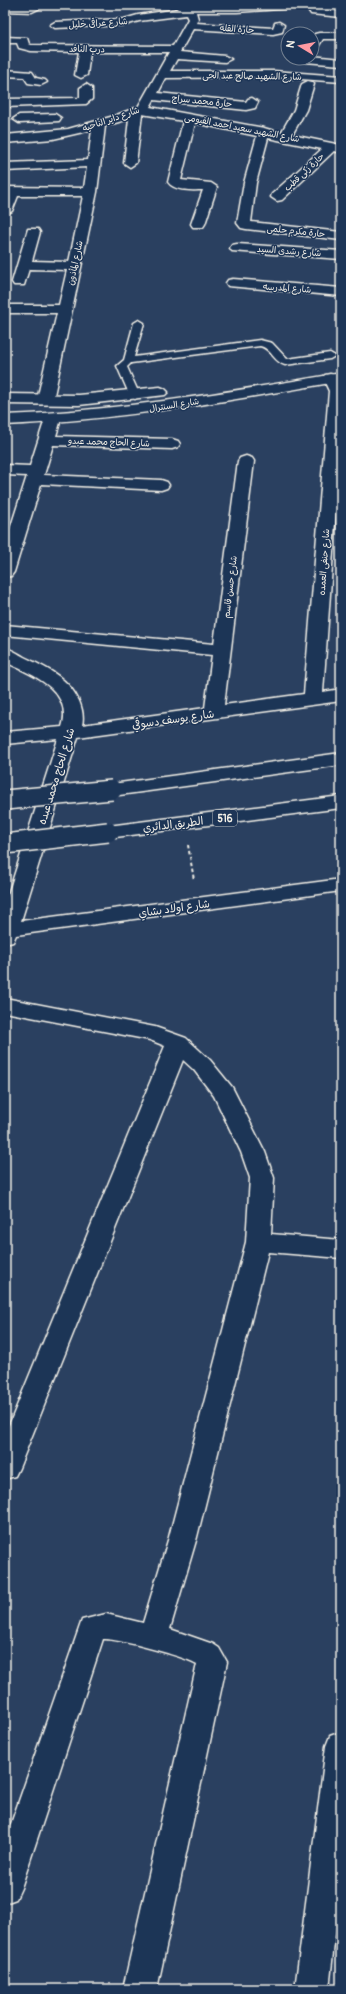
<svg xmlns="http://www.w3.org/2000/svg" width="346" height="1994" viewBox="0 0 346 1994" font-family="Pangolin,'Playpen Sans Arabic',sans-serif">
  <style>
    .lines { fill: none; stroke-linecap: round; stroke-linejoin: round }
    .service-casing { stroke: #f4f1e8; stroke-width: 3 }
    .minor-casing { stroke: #f4f1e8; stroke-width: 3 }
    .tertiary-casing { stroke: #f4f1e8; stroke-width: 3 }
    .motorway-casing { stroke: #f4f1e8; stroke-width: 3 }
    .path { stroke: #f4f1e8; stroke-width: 2; stroke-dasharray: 3.5 2.5; stroke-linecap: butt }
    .service { fill: #1d3557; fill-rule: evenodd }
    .minor { fill: #1d3557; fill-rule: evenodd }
    .tertiary { fill: #1d3557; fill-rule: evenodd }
    .motorway { fill: #1d3557; fill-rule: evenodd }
    .motorway-bridge-casing { stroke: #f4f1e8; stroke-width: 22; stroke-linecap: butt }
    .motorway-bridge { stroke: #1d3557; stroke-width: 19 }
    .labels { text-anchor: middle; stroke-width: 3; stroke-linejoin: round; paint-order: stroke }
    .far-street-label { font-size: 9px; fill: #f4f1e8; stroke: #1d3557 }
    .shield { fill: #1d3557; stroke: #b4b9bc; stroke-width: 1 }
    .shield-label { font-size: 10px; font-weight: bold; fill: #f4f1e8 }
    .street-label { font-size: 11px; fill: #f4f1e8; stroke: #1d3557 }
  </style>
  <rect width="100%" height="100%" fill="#2a4060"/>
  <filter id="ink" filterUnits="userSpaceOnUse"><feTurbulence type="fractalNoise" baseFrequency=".025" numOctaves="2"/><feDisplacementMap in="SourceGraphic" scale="8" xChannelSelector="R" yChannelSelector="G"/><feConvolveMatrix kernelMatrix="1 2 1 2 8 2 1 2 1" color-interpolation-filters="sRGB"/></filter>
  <g filter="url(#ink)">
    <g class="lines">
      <defs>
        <path id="service" d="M 139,320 L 144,323 L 134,357 L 260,340 L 272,343 L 287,359 L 330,353 L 335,356 L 330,359 L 285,365 C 274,362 271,348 260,346 L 131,363 L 127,367 L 140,396 L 135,399 L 130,396 L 117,366 L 124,360 L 134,323 Z"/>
        <g id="minor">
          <polygon points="5,5 38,5 40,8 32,12 5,11"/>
          <path d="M 174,5 L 316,5 L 318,9 L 341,11 L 341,17 L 311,14 L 306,7 L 237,12 L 196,12 L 198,19 L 196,23 L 273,28 L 275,23 L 279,22 L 284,25 L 282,32 L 273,34 L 193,29 L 180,52 L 225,56 L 231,59 L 225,62 L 177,59 L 170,71 L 274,71 L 341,76 L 341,82 L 274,77 L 166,78 L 158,93 L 246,102 L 248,99 L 252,98 L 258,102 L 255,108 L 246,110 L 154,100 L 150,107 L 264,128 L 281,133 L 294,110 L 302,84 L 308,81 L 312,82 L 314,84 L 306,110 L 292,135 L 341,145 L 341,153 L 334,151 L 282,200 L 277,201 L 271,197 L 272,194 L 322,149 L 268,138 L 256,183 L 251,222 L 341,232 L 341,240 L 246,229 L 241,228 L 237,223 L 244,183 L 257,136 L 195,123 L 181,180 L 211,183 L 217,187 L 205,224 L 203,227 L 193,227 L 191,224 L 203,190 C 193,190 175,192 168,182 L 183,121 L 142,114 L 136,163 L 130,167 L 124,163 L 129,119 L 105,126 L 97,192 L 53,400 L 50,403 L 40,403 L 37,400 L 57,313 L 5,313 L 5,305 L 59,305 L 67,270 L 29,269 L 24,285 L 14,285 L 12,282 L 28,229 L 38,229 L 40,232 L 32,261 L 69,262 L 83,196 L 18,196 L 12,211 L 5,215 L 5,187 L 84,188 L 87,167 L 5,171 L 5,163 L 88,160 L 92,130 L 53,139 L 5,143 L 5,135 L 68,129 L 114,116 L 138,107 L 169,52 L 90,52 L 87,75 L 81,78 L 75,75 L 79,52 L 31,51 L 19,48 L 17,43 L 5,43 L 5,37 L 27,38 L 29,44 L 31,45 L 173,46 L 188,19 L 186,15 L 139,21 L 125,25 L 55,28 L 50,25 L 55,22 L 124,19 L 138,15 L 178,9 Z"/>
          <polygon points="319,33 341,33 341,39 323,39 316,50 312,51 312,38 315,34"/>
          <polygon points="312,56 341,59 341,65 305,62 299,59 312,58"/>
          <polygon points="5,70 32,72 36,78 45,80 47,82 41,85 28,83 24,77 5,76"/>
          <polygon points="86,84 92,88 92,99 86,104 5,107 5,99 80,98 80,88"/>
          <polygon points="55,114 61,118 59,121 19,123 13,119 19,115"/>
          <polygon points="237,244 341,251 341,259 232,251 230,248 232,245"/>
          <polygon points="233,279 341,288 341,296 228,286 226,283 228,280"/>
          <path d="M 330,374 L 335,375 L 341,384 L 341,440 L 323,692 L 341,689 L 341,701 L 78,737 L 21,921 L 341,879 L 341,891 L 16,935 L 13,942 L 5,944 L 5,904 L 58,739 L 5,744 L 5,732 L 62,727 C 74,690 31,674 5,662 L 5,648 C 12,649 18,654 24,657 C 46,668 68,677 79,701 C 82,708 84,717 82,725 L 205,708 L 212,655 L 5,635 L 5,625 L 214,644 L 238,461 L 240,458 L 246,456 L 252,458 L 254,461 L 224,705 L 304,694 L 329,391 L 323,378 L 325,375 Z"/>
          <polygon points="53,414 58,416 61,419 56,436 172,439 178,441 180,444 178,447 172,449 53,445 44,475 161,480 167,482 169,485 167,488 161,490 41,484 14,572 11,576 5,577 5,545 27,476 5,475 5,465 30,466 45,419 48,416"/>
          <path d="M 5,998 L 155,1027 L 186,1038 L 210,1060 L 232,1087 L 265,1152 L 274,1178 L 271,1234 L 341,1240 L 341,1258 L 268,1252 L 197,1537 L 170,1629 L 213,1644 L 219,1648 L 227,1662 L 157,1989 L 123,1989 L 197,1664 C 187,1657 116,1638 103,1639 L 21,1888 L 16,1899 L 5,1903 L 5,1841 L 82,1620 L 106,1614 L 143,1623 L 169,1537 L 246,1242 L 250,1178 L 241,1152 L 214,1096 L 194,1070 L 183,1060 L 19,1468 L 15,1476 L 5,1479 L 5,1435 L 165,1046 L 150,1040 L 5,1012 Z"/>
          <polygon points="341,1732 341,1880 329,1989 295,1989 326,1746 330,1736"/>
        </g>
        <g id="tertiary">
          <path d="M 341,373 L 341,381 C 229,401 118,420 5,425 L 5,415 C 118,411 229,392 341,373 Z"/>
          <polygon points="160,387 165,389 168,392 165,395 79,405 5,404 5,394 79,395"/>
        </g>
        <g id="motorway">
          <polygon points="341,753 341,765 112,796 105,794 102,790 105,786 112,784"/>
          <polygon points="341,796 341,808 108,838 101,836 98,832 101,828 108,826"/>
        </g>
      </defs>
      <use href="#service" class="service-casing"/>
      <use href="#minor" class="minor-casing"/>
      <use href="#tertiary" class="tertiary-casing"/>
      <use href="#motorway" class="motorway-casing"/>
      <polyline class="path" points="188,845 194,880"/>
      <use href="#service" class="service"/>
      <use href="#minor" class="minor"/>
      <use href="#tertiary" class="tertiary"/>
      <use href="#motorway" class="motorway"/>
      <defs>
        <g id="motorway-bridge">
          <polyline points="5,800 112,790"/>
          <polyline points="5,844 108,832"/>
        </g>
      </defs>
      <use href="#motorway-bridge" class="motorway-bridge-casing"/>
      <use href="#motorway-bridge" class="motorway-bridge"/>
    </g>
  </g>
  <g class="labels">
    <g class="far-street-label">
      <text transform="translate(98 23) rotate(-4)" y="3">شارع عراقى خليل</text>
      <text transform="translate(237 29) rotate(4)" y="3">حارة القله</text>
      <text transform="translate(87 49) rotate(1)" y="3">درب النافد</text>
      <text transform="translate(252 76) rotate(1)" y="3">شارع الشهيد صالح عبد الحى</text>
      <text transform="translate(202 101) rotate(6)" y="3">حارة محمد سراج</text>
      <text transform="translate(111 119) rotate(-19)" y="3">شارع داير الناحيه</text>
      <text transform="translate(242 128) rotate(11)" y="3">شارع الشهيد سعيد احمد الفيومى</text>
      <text transform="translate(304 172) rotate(-43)" y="3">حارة زكى قطب</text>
      <text transform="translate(296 231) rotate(6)" y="3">حارة مكرم حلمى</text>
      <text transform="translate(289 251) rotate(4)" y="3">شارع رشدى السيد</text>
      <text transform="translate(75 263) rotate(-78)" y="3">شارع المأذون</text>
      <text transform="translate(287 288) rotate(4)" y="3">شارع المدرسه</text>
      <text transform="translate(174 405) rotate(-9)" y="3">شارع السنترال</text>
      <text transform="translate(109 442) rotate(2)" y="3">شارع الحاج محمد عبدو</text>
      <text transform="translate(324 562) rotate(-86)" y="3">شارع حنفى العمده</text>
      <text transform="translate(230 587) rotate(-83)" y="3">شارع حسن قاسم</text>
    </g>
    <rect class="shield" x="213" y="810" width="24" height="16" rx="3"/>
    <g class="shield-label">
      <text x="225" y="822">516</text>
    </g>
    <g class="street-label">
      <text transform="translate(173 719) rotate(-8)" y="4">شارع يوسف دسوقي</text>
      <text transform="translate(56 776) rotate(-73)" y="4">شارع الحاج محمد عبده</text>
      <text transform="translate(173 824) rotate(-7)" y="4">الطريق الدائري</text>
      <text transform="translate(174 908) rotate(-8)" y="4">شارع اولاد بشاي</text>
    </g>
  </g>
  <rect width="346" height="1994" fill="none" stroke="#1d3557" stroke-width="20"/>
  <rect x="10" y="10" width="326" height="1974" fill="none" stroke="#f4f1e8" stroke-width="1.5" filter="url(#ink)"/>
  <g transform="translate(300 46) rotate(280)"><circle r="19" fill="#1d3557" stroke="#738091"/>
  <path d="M0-3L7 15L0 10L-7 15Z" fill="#ff9aa2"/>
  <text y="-6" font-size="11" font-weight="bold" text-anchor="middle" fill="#f4f1e8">N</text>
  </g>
</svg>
